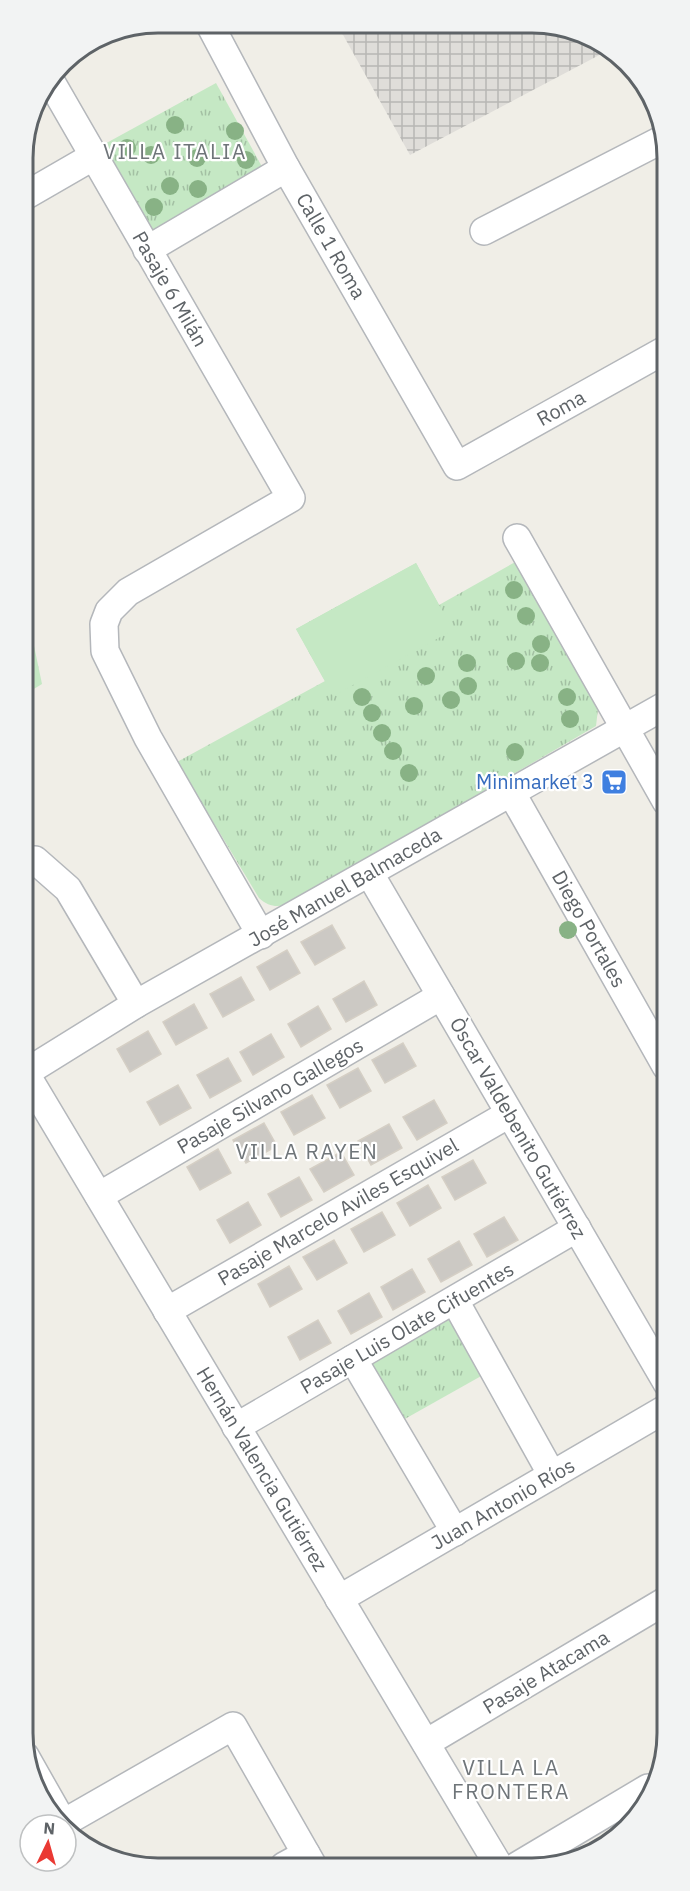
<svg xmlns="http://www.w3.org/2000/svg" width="690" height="1891" viewBox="0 0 690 1891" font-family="'IBM Plex Sans',sans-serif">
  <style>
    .industrial { fill: url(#industrial-grid) }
    .grass { fill: url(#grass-tufts) }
    .pitch { fill: #c5e8c4 }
    .building { fill: #ccc9c4; stroke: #d5cfc5; stroke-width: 1.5 }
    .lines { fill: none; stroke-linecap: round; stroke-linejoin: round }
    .street-casing { stroke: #b4b7bb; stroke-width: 30 }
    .street { stroke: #fff; stroke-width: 27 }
    .tree { fill: #88b285 }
    .labels { text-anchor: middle; stroke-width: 4.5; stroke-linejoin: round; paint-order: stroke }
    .street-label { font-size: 20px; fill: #5e6367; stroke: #fff }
    .shop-label { font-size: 20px; fill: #366cbe; stroke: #fff; text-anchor: end }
    .neighbourhood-label { font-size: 21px; letter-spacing: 1.5px; fill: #6f7579; stroke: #fff }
    .rim { fill: none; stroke: #5e6367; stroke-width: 3 }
  </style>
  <defs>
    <pattern id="industrial-grid" width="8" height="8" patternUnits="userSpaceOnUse" patternTransform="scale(1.5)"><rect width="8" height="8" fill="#dfddd9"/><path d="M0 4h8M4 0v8" fill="none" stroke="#b8b7b4"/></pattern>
    <pattern id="grass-tufts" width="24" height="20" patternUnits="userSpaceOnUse" patternTransform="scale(1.5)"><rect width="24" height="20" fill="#c5e8c4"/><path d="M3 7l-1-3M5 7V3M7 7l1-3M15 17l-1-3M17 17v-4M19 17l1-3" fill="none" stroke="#a3c0a3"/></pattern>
  </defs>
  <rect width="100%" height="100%" fill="#f0eee7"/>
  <polygon class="industrial" points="337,24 559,25 607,51 410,155"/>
  <g class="grass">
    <polygon points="216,83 266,174 151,236 101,146"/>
    <path d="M 517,561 L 598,709 L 596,726 L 293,902 C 280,908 270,908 259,898 L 177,762 L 325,681 L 296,629 L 416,563 L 439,605 Z"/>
    <polygon points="23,593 42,684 24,695"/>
    <polygon points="450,1317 483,1375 403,1420 370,1361"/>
  </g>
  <polygon class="pitch" points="416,563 453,630 333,696 296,629"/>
  <g class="building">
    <polygon points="332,925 345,948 315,965 301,942"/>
    <polygon points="287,950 300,973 270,990 257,967"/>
    <polygon points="241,977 254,1000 223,1017 210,994"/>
    <polygon points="364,981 377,1005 346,1022 333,999"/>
    <polygon points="194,1004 207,1028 176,1045 163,1022"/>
    <polygon points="318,1006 331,1029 301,1047 288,1024"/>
    <polygon points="148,1031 161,1054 130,1072 117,1049"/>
    <polygon points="271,1034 284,1057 253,1075 240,1052"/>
    <polygon points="403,1043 416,1066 385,1083 372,1060"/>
    <polygon points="228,1058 241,1081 210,1098 197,1075"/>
    <polygon points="358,1068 371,1091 340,1108 327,1085"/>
    <polygon points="178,1085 191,1108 160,1125 147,1102"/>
    <polygon points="312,1095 325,1118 294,1135 281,1112"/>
    <polygon points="434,1100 447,1123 417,1140 403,1117"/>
    <polygon points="264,1123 277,1146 246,1163 233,1140"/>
    <polygon points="389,1124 402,1148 371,1165 358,1141"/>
    <polygon points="218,1149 231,1173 200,1190 187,1167"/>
    <polygon points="341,1152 354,1175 324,1192 310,1169"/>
    <polygon points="473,1160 486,1183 455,1200 442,1177"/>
    <polygon points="299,1177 312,1200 281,1217 268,1194"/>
    <polygon points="428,1185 441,1208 410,1226 397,1203"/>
    <polygon points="248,1202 261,1225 230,1243 217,1220"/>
    <polygon points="382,1212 395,1235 364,1252 351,1229"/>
    <polygon points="504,1217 518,1240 487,1257 474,1234"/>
    <polygon points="334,1240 347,1263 317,1280 303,1257"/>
    <polygon points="459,1241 472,1265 441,1282 428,1259"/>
    <polygon points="289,1266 302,1289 270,1307 258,1284"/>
    <polygon points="412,1269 425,1292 393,1310 381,1287"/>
    <polygon points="369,1293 382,1317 351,1334 338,1311"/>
    <polygon points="318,1320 331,1343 300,1360 288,1337"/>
  </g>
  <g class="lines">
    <defs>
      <g id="street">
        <polyline points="209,23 286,168 457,466 665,350"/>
        <polyline points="50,80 291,498 128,592 109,611 104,624 105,651 148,738 261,935"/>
        <polyline points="23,197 94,156"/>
        <polyline points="484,231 665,138"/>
        <polyline points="147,250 286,168"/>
        <polyline points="517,538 666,801"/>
        <polyline points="511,792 666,1066"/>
        <polyline points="35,860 68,889 136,1004"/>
        <polyline points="370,874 667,1383"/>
        <polyline points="24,1071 499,1866"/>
        <polyline points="25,1073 136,1004 666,705"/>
        <polyline points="99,1196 441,996"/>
        <polyline points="455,1301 552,1475"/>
        <polyline points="167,1311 509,1114"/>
        <polyline points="353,1359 455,1532"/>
        <polyline points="236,1427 577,1228"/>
        <polyline points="339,1599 667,1408"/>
        <polyline points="426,1743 667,1600"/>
        <polyline points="25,1756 63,1823"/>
        <polyline points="60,1825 233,1726 313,1866"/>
        <polyline points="284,1866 306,1854"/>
        <polyline points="517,1866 648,1788"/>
      </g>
    </defs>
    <use href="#street" class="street-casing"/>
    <use href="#street" class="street"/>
  </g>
  <g class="tree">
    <circle cx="175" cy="125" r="9"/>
    <circle cx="235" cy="131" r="9"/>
    <circle cx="127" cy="148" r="9"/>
    <circle cx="151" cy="155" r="9"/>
    <circle cx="197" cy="158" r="9"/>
    <circle cx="246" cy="160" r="9"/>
    <circle cx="170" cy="186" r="9"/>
    <circle cx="198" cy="189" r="9"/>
    <circle cx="154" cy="207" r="9"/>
    <circle cx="514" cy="590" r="9"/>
    <circle cx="526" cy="616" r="9"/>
    <circle cx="541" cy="644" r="9"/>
    <circle cx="516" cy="661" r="9"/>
    <circle cx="467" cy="663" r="9"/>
    <circle cx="540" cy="663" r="9"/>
    <circle cx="426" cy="676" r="9"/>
    <circle cx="468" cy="686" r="9"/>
    <circle cx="362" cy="697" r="9"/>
    <circle cx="567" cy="697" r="9"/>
    <circle cx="451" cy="700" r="9"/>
    <circle cx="414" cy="706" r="9"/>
    <circle cx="372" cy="713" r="9"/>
    <circle cx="570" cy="719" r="9"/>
    <circle cx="382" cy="733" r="9"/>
    <circle cx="393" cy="751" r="9"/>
    <circle cx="515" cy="752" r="9"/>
    <circle cx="409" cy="773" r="9"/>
    <circle cx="568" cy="930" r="9"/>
  </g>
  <defs>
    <symbol id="supermarket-square" viewBox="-11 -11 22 22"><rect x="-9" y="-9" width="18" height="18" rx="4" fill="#3f7fe0" stroke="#fff"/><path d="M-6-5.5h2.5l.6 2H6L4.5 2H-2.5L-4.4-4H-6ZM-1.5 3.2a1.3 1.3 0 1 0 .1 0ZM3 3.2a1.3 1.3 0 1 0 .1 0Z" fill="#fff"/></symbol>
  </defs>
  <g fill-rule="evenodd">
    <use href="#supermarket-square" x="599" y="767" width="30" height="30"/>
  </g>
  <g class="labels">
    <g class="street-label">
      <text transform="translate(331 246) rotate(60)" y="7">Calle 1 Roma</text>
      <text transform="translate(170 289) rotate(60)" y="7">Pasaje 6 Milán</text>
      <text transform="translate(561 408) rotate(-29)" y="7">Roma</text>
      <text transform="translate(345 887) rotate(-30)" y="7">José Manuel Balmaceda</text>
      <text transform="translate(589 929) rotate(61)" y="7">Diego Portales</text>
      <text transform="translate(270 1096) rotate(-30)" y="7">Pasaje Silvano Gallegos</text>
      <text transform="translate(518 1128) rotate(60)" y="7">Òscar Valdebenito Gutiérrez</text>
      <text transform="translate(338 1212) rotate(-30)" y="7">Pasaje Marcelo Aviles Esquivel</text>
      <text transform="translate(407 1328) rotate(-30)" y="7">Pasaje Luis Olate Cifuentes</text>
      <text transform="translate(262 1469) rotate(59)" y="7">Hernán Valencia Gutiérrez</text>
      <text transform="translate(503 1504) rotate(-30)" y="7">Juan Antonio Ríos</text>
      <text transform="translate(546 1672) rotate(-31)" y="7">Pasaje Atacama</text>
    </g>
    <g class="shop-label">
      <text x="594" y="789">Minimarket 3</text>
    </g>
    <g class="neighbourhood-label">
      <text x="175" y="159">VILLA ITALIA</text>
      <text x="307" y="1159">VILLA RAYEN</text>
      <text x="511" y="1775">VILLA LA<tspan x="511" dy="24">FRONTERA</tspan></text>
    </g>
  </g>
  <path d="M0 0H690V1891H0ZM158 33H532A125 125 0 0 1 657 158V1733A125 125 0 0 1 532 1858H158A125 125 0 0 1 33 1733V158A125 125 0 0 1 158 33Z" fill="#f2f3f3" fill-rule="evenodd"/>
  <path class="rim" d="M158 33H532A125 125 0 0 1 657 158V1733A125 125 0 0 1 532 1858H158A125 125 0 0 1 33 1733V158A125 125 0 0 1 158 33Z"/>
  <g transform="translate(48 1843) rotate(5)"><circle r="28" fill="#ffffff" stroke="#bfc1c2" stroke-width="1.5"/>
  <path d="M0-4.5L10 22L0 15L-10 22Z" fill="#ea3933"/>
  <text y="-9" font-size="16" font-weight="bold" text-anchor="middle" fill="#5e6367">N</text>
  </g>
</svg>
